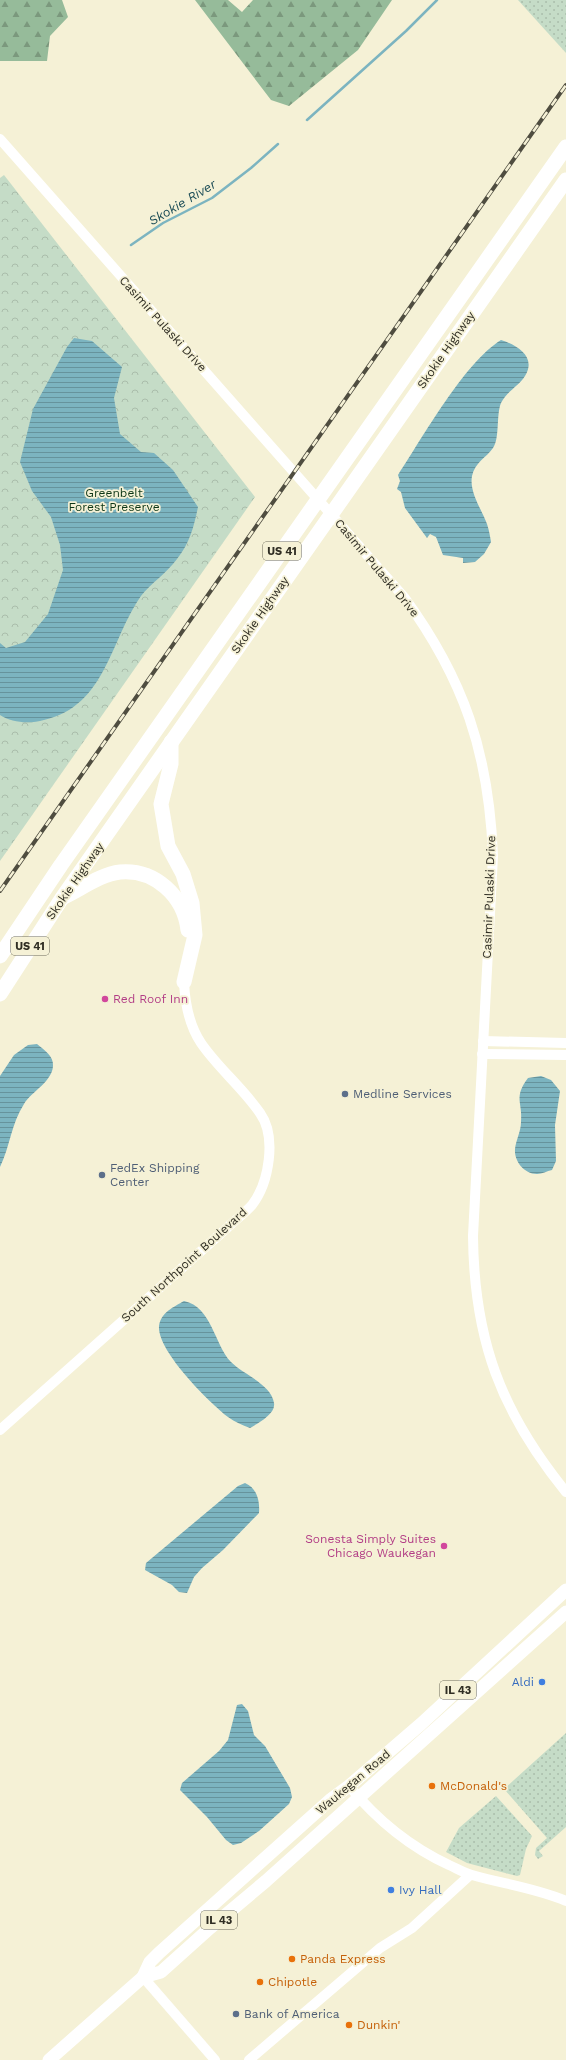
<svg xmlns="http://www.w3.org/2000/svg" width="566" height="2060" viewBox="0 0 566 2060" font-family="'Work Sans',sans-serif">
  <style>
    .grass { fill: url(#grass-dots) }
    .forest { fill: url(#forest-firs) }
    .park { fill: url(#park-crowns) }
    .water { fill: url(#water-rules) }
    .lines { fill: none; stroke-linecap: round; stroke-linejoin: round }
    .stream { stroke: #7cb4c0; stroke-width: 2.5 }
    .minor { stroke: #fff; stroke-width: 10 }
    .major { stroke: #fff; stroke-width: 13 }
    .highway { stroke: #fff; stroke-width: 15 }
    .rail-casing { stroke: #4f4d40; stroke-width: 4 }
    .rail { stroke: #f5f1d6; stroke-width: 2.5; stroke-dasharray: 8; stroke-linecap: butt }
    .hotel-dot { fill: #d1479c; stroke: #f5f1d6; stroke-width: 1.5 }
    .service-dot { fill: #5c6f8a; stroke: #f5f1d6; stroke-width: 1.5 }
    .shop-dot { fill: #3f7fe0; stroke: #f5f1d6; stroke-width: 1.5 }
    .food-dot { fill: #e8710a; stroke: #f5f1d6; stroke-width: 1.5 }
    .labels { text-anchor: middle; stroke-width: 3.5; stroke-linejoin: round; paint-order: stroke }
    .shield { fill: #f5f1d6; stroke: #6a6859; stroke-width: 1 }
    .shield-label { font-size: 11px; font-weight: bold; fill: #2f2d23 }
    .street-label { font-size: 12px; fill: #2f2d23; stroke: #f5f1d6 }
    .park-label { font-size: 12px; fill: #0d3616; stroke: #f5f1d6 }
    .hotel-label { font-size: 12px; fill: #b23c85; stroke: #f5f1d6; text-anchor: start }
    .service-label { font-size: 12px; fill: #4e5e75; stroke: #f5f1d6; text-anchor: start }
    .shop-label { font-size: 12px; fill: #366cbe; stroke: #f5f1d6; text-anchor: end }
    .food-label { font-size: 12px; fill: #c56008; stroke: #f5f1d6; text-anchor: start }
    .water-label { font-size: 13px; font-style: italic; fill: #1b4c56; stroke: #f5f1d6 }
  </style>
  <defs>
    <pattern id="grass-dots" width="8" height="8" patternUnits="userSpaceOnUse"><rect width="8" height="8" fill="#c5dcc7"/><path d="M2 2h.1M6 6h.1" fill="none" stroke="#aabdab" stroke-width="1.8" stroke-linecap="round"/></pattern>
    <pattern id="forest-firs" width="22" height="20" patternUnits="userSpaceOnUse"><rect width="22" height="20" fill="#96bb9a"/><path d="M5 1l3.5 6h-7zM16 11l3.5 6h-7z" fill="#7b987d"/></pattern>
    <pattern id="park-crowns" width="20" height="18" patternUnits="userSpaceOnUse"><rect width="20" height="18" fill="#c5dcc7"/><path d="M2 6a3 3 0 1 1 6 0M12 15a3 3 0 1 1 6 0" fill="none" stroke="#aabdab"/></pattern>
    <pattern id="water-rules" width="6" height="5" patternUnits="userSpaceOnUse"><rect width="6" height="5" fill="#7cb4c0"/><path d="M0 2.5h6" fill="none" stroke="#66939c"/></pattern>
  </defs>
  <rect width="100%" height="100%" fill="#f5f1d6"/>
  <g class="grass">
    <polygon points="518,0 566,0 566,53"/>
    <polygon points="566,1733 566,1827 539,1851 543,1856 538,1859 535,1855 536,1848 547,1838 504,1789"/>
    <polygon points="496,1796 532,1836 526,1849 520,1875 517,1876 467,1863 446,1852 459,1828"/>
  </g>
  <g class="forest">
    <polygon points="0,0 62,0 68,17 50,36 47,61 0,61"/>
    <polygon points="195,0 228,0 242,12 253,0 392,0 358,50 289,106 271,100"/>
  </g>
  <polygon class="park" points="4,175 255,497 0,861 0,178"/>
  <g class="water">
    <path d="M 74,338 L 92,341 L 122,367 L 114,398 L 120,434 L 141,452 L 154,453 L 173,470 L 198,507 C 194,526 190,543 177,559 C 167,573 151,583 141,596 C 110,640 106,706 44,720 C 30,724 12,723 0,715 L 0,643 L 6,648 L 25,642 L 48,614 L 63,570 L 60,545 L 51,517 L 32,491 L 20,462 L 33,409 L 67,347 Z"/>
    <path d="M 501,340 C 517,345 537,357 525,376 C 519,386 507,391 501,403 C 496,415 500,438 493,448 C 486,458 475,462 472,476 C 469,492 482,510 487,524 C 489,530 490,536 491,542 L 484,554 L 475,562 L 463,563 L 463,558 L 443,555 L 436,537 L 430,534 L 427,538 L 405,508 L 401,492 L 397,489 L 400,481 L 398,475 C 423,437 464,363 501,340 Z"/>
    <path d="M 37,1044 C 44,1050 54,1056 53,1066 C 52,1082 32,1091 24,1104 C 11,1124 10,1147 0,1167 L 0,1076 L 14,1055 L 28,1045 Z"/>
    <path d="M 541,1076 L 551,1080 L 560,1091 L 555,1125 L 556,1161 L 552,1170 C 547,1171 542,1174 537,1174 C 524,1174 514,1161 515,1149 C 516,1140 521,1131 521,1122 C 523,1102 513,1098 528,1078 Z"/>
    <path d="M 184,1301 C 212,1307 214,1344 231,1362 C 244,1375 271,1384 274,1403 C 276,1414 258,1423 250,1428 C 242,1425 235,1422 228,1417 C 209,1402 157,1351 159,1326 C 161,1312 174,1307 184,1301 Z"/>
    <path d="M 245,1483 C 257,1488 260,1501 259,1513 L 223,1550 L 202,1568 L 194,1577 L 187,1593 L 179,1592 L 172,1585 L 145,1570 L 146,1563 L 238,1486 Z"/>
    <polygon points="242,1704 248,1711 254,1735 265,1746 290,1788 292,1797 289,1804 259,1831 241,1843 233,1845 226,1840 207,1817 180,1790 182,1783 219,1751 228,1740 237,1705"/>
  </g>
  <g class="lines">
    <g class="stream">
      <polyline points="307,120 406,31 437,0"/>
      <polyline points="131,245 163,223 212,198 251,168 278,144"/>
    </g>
    <g class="minor">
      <path d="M 0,139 L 404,597 C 464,679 489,753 493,856 L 473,1236 C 474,1340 501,1412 566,1492"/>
      <polyline points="483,1041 566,1043"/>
      <polyline points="482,1054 566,1055"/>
      <path d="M 0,1430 L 227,1228 C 235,1220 245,1213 252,1205 C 269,1183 277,1137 260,1113 C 243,1088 218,1068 201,1043 C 189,1025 185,1004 184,982"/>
      <path d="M 349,1786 C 377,1820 410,1847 449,1865 C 456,1868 464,1873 472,1875 C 503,1884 536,1888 566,1901"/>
      <polyline points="143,1977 215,2060"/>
      <polyline points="249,2060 380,1948 412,1928 470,1875"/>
    </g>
    <g class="major">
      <polyline points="143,1977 161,1972 210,1928 266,1881 566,1612"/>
      <polyline points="49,2060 143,1977 150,1962 159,1953 330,1800 349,1786 421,1724 566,1590"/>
    </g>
    <g class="highway">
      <polyline points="171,742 171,764 161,804 168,846 183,874 192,903 195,935 184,982"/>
      <path d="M 64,897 C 81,889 101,874 120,872 C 155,869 184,896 188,930"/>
      <polyline points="0,956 61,865 566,147"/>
      <polyline points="0,994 62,898 566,180"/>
    </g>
    <defs>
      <polyline id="rail" points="0,891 566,85"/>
    </defs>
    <use href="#rail" class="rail-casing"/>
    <use href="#rail" class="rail"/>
  </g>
  <g class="hotel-dot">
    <circle cx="105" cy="999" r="4"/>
    <circle cx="444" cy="1546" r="4"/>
  </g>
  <g class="service-dot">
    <circle cx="345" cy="1094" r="4"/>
    <circle cx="102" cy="1175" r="4"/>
    <circle cx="236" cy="2014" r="4"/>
  </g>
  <g class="shop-dot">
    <circle cx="542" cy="1682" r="4"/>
    <circle cx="391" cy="1890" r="4"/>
  </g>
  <g class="food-dot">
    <circle cx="432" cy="1786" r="4"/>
    <circle cx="292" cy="1959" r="4"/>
    <circle cx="260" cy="1982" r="4"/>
    <circle cx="349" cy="2025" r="4"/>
  </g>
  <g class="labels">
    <g class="shield">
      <rect x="263" y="542" width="38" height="18" rx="3"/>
      <rect x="11" y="937" width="38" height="18" rx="3"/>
      <rect x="440" y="1681" width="36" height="18" rx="3"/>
      <rect x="201" y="1911" width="36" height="18" rx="3"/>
    </g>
    <g class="shield-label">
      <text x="282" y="555">US 41</text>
      <text x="30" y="950">US 41</text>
      <text x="458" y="1694">IL 43</text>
      <text x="219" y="1924">IL 43</text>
    </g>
    <g class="street-label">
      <text transform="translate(163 324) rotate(48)" y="4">Casimir Pulaski Drive</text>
      <text transform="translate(446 350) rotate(-55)" y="4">Skokie Highway</text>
      <text transform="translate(377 568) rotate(50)" y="4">Casimir Pulaski Drive</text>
      <text transform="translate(260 615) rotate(-55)" y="4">Skokie Highway</text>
      <text transform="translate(75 881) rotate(-55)" y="4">Skokie Highway</text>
      <text transform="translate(489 897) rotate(-88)" y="4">Casimir Pulaski Drive</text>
      <text transform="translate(184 1265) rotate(-42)" y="4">South Northpoint Boulevard</text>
      <text transform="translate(353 1782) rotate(-40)" y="4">Waukegan Road</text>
    </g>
    <g class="park-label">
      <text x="114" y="497">Greenbelt<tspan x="114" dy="14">Forest Preserve</tspan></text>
    </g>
    <g class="hotel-label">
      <text x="113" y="1003">Red Roof Inn</text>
      <text x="436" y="1543" text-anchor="end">Sonesta Simply Suites<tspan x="436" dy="14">Chicago Waukegan</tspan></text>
    </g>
    <g class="service-label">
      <text x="353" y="1098">Medline Services</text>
      <text x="110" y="1172">FedEx Shipping<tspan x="110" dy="14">Center</tspan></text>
      <text x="244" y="2018">Bank of America</text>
    </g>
    <g class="shop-label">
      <text x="534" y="1686">Aldi</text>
      <text x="399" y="1894" text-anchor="start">Ivy Hall</text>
    </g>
    <g class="food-label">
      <text x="440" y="1790">McDonald's</text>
      <text x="300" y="1963">Panda Express</text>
      <text x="268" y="1986">Chipotle</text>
      <text x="357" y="2029">Dunkin'</text>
    </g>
    <g class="water-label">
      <text transform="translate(182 202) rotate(-31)" y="5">Skokie River</text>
    </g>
  </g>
</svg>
